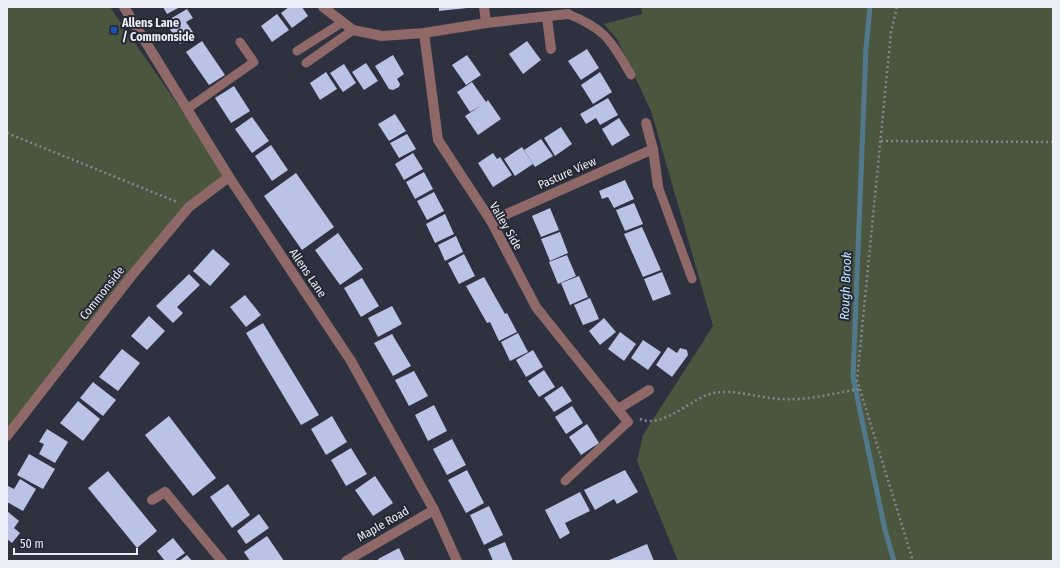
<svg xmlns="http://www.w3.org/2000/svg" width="1060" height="568" viewBox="0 0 1060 568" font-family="'Fira Sans Condensed',sans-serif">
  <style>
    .green { fill: #4b563e }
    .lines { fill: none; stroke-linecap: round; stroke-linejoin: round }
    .stream { stroke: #52798b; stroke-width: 5 }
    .building { fill: #bac2e6 }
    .path { stroke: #858793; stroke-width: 2.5; stroke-dasharray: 2 3; stroke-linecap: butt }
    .service { stroke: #8f6868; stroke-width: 9 }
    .minor { stroke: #8f6868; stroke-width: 10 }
    .tertiary { stroke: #8f6868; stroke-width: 10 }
    .transit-dot { fill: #1a4fb4; stroke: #252735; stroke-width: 1.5 }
    .labels { text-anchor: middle; stroke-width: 4; stroke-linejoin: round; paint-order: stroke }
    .poi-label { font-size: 12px; font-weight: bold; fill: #eceef7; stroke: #252735; text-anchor: start }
    .street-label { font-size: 12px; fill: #eceef7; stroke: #252735 }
    .water-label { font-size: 13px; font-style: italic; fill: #c0e8fb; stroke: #252735 }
  </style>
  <rect width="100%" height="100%" fill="#2e313f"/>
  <g class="green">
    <polygon points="7,7 110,7 228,177 192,199 7,434"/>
    <polygon points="641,7 1053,7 1053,561 678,561 637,461 643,435 713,326 651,111 617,39 604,24 642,14"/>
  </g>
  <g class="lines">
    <polyline class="stream" points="870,7 866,48 853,377 885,530 894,561"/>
  </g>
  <g class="building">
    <polygon points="163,7 180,7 167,14"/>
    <polygon points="289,7 302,7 308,16 292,28 281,13"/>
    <polygon points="439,7 467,7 467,8 439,11"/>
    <polygon points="187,9 193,18 186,22 195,35 180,44 165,22"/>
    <polygon points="277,14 289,30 272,42 261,26"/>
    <polygon points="202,41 225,75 209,85 186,52"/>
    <polygon points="527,41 541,60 523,74 509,54"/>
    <polygon points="587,49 599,68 581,80 568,61"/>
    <polygon points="393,55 404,74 397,79 400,84 399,87 393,90 389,89 375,66"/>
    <polygon points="467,55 481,75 466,85 452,65"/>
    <polygon points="366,63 378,81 364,90 352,72"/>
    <polygon points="344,64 356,83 343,92 330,73"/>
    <polygon points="326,72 337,89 320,100 310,83"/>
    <polygon points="600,72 612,92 593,104 581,85"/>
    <polygon points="472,82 486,102 488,100 501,119 478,135 465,116 482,105 470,112 457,92"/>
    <polygon points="234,86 250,111 231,123 215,98"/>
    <polygon points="608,98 618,115 600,125 596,118 586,124 580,114"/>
    <polygon points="395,114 406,131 389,141 378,124"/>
    <polygon points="252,117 269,141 252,153 235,129"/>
    <polygon points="619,118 630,135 612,146 602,129"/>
    <polygon points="561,127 572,144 555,156 544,138"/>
    <polygon points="407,134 416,149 399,158 390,143"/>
    <polygon points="541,139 553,156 535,167 524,150"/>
    <polygon points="271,145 288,170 272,181 255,156"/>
    <polygon points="522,147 533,164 515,176 504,159"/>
    <polygon points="413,153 423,169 404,180 395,164"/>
    <polygon points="493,153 497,159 500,157 512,175 493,187 478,163"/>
    <polygon points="424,172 433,189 415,199 406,182"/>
    <polygon points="296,173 334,227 302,250 264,196"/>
    <polygon points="625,180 634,199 614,208 608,197 602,199 599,191"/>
    <polygon points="434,192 444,211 427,220 417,201"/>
    <polygon points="634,203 643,224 625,231 616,210"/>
    <polygon points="550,208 559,230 541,237 532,216"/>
    <polygon points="445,214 454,234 435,243 426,224"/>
    <polygon points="642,227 661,270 643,277 624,234"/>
    <polygon points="560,232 568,253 550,261 541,239"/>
    <polygon points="338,233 363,269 340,285 315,250"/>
    <polygon points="456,236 463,252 445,261 438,245"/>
    <polygon points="213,249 230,264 210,286 193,271"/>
    <polygon points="464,254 475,276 459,284 448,263"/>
    <polygon points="567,255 576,276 558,284 549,262"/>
    <polygon points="662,272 671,294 653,301 644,279"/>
    <polygon points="189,274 200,285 177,307 183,313 173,323 156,306"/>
    <polygon points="579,276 588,297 570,305 561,283"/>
    <polygon points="484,277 505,314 507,313 517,332 499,341 490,322 487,323 466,286"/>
    <polygon points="362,278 379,306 361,317 344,288"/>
    <polygon points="245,295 261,315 246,327 230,307"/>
    <polygon points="590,298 599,319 583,325 574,305"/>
    <polygon points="392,306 402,324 378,337 368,318"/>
    <polygon points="149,316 165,331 147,350 131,336"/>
    <polygon points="604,318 616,332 600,345 589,331"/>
    <polygon points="263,323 319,415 301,425 246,333"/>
    <polygon points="620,332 636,344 624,361 608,349"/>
    <polygon points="518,333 528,352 510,361 501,342"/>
    <polygon points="392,334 411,366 393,376 374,343"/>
    <polygon points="643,340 661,352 648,370 631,358"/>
    <polygon points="668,347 677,353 680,348 687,350 688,355 672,377 656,365"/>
    <polygon points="122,349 140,363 118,391 99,377"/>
    <polygon points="533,350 543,367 526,377 516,360"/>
    <polygon points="544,370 555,387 539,397 528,381"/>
    <polygon points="414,371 428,396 409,406 395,380"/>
    <polygon points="93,382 116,400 103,416 80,398"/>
    <polygon points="562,386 572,401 554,412 544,398"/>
    <polygon points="78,401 100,419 83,441 60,423"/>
    <polygon points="434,405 447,431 428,441 415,415"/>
    <polygon points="572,406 583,423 566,434 555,417"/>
    <polygon points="169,416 216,478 193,496 145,435"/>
    <polygon points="332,416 347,442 326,455 311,429"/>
    <polygon points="587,424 599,443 581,455 569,437"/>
    <polygon points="47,429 68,442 55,463 39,454 44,444 39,442"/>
    <polygon points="452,439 466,465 447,475 433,449"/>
    <polygon points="351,448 367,474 346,486 331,460"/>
    <polygon points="29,454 55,469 43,489 17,475"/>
    <polygon points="467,470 484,503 466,513 448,480"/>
    <polygon points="625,470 638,492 617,504 614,499 595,510 584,490"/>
    <polygon points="108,471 157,531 137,548 88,488"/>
    <polygon points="375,476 393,503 373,516 355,490"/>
    <polygon points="20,479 36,489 23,511 7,502 7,488 8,486 14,489"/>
    <polygon points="228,484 250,515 232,528 210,497"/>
    <polygon points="580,492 590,511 565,523 570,533 560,539 545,510"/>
    <polygon points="489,506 503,535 484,545 470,515"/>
    <polygon points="7,511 19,521 14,528 20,533 12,543 7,539"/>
    <polygon points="259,514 269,528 246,544 237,531"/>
    <polygon points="267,536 278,552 284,561 250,561 244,552"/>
    <polygon points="173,538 185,553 174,561 165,561 157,551"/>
    <polygon points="505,542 513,561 493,561 488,549"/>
    <polygon points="647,544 654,561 607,561"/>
    <polygon points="399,548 405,561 379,561 378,559"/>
    <polygon points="187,555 192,561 179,561"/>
  </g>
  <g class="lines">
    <g class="path">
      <polyline points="897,7 891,32 857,380 913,561"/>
      <polyline points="7,133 177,202"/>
      <polyline points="881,141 1053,142"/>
      <path d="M 640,419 C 664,429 691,398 713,393 C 736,389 758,398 781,399 C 807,401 834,393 860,389"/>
    </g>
    <g class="service">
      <path d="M 568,14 C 606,29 611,41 631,75"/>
      <polyline points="297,51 343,22"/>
      <polyline points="306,63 353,30"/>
      <polyline points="187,109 254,62 240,42"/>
      <polyline points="658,186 692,279"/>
      <polyline points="565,481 628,422"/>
    </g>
    <g class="minor">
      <polyline points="323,7 353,30 382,36 424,33 486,23 568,14"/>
      <polyline points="484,7 486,23"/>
      <polyline points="547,18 551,49"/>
      <polyline points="424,33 438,140 491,221 536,307 628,422"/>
      <polyline points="646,123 653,149 658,186"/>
      <polyline points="491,221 653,149"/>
      <polyline points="618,409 649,390"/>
      <polyline points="7,436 133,274 189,207 229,177"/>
      <polyline points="152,500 165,492 222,561"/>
      <polyline points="346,561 434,510"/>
    </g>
    <polyline class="tertiary" points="124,7 229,177 351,361 434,510 457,561"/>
  </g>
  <rect class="transit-dot" x="110" y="26" width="8" height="8" rx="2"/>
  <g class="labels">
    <g class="poi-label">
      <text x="122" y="27">Allens Lane<tspan x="122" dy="14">/ Commonside</tspan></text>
    </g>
    <g class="street-label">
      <text transform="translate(567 173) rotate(-24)" y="4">Pasture View</text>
      <text transform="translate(506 226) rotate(60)" y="4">Valley Side</text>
      <text transform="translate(308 273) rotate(56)" y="4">Allens Lane</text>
      <text transform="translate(102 293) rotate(-52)" y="4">Commonside</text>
      <text transform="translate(383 524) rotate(-30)" y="4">Maple Road</text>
    </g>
    <g class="water-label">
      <text transform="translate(845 286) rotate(-88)" y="5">Rough Brook</text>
    </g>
  </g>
  <rect width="1060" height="568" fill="none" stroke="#eceef7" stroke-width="16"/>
  <path d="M14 548v6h123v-6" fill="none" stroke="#eceef7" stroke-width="2"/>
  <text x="20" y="548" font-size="12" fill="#eceef7" stroke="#252735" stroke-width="3" paint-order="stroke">50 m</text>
</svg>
